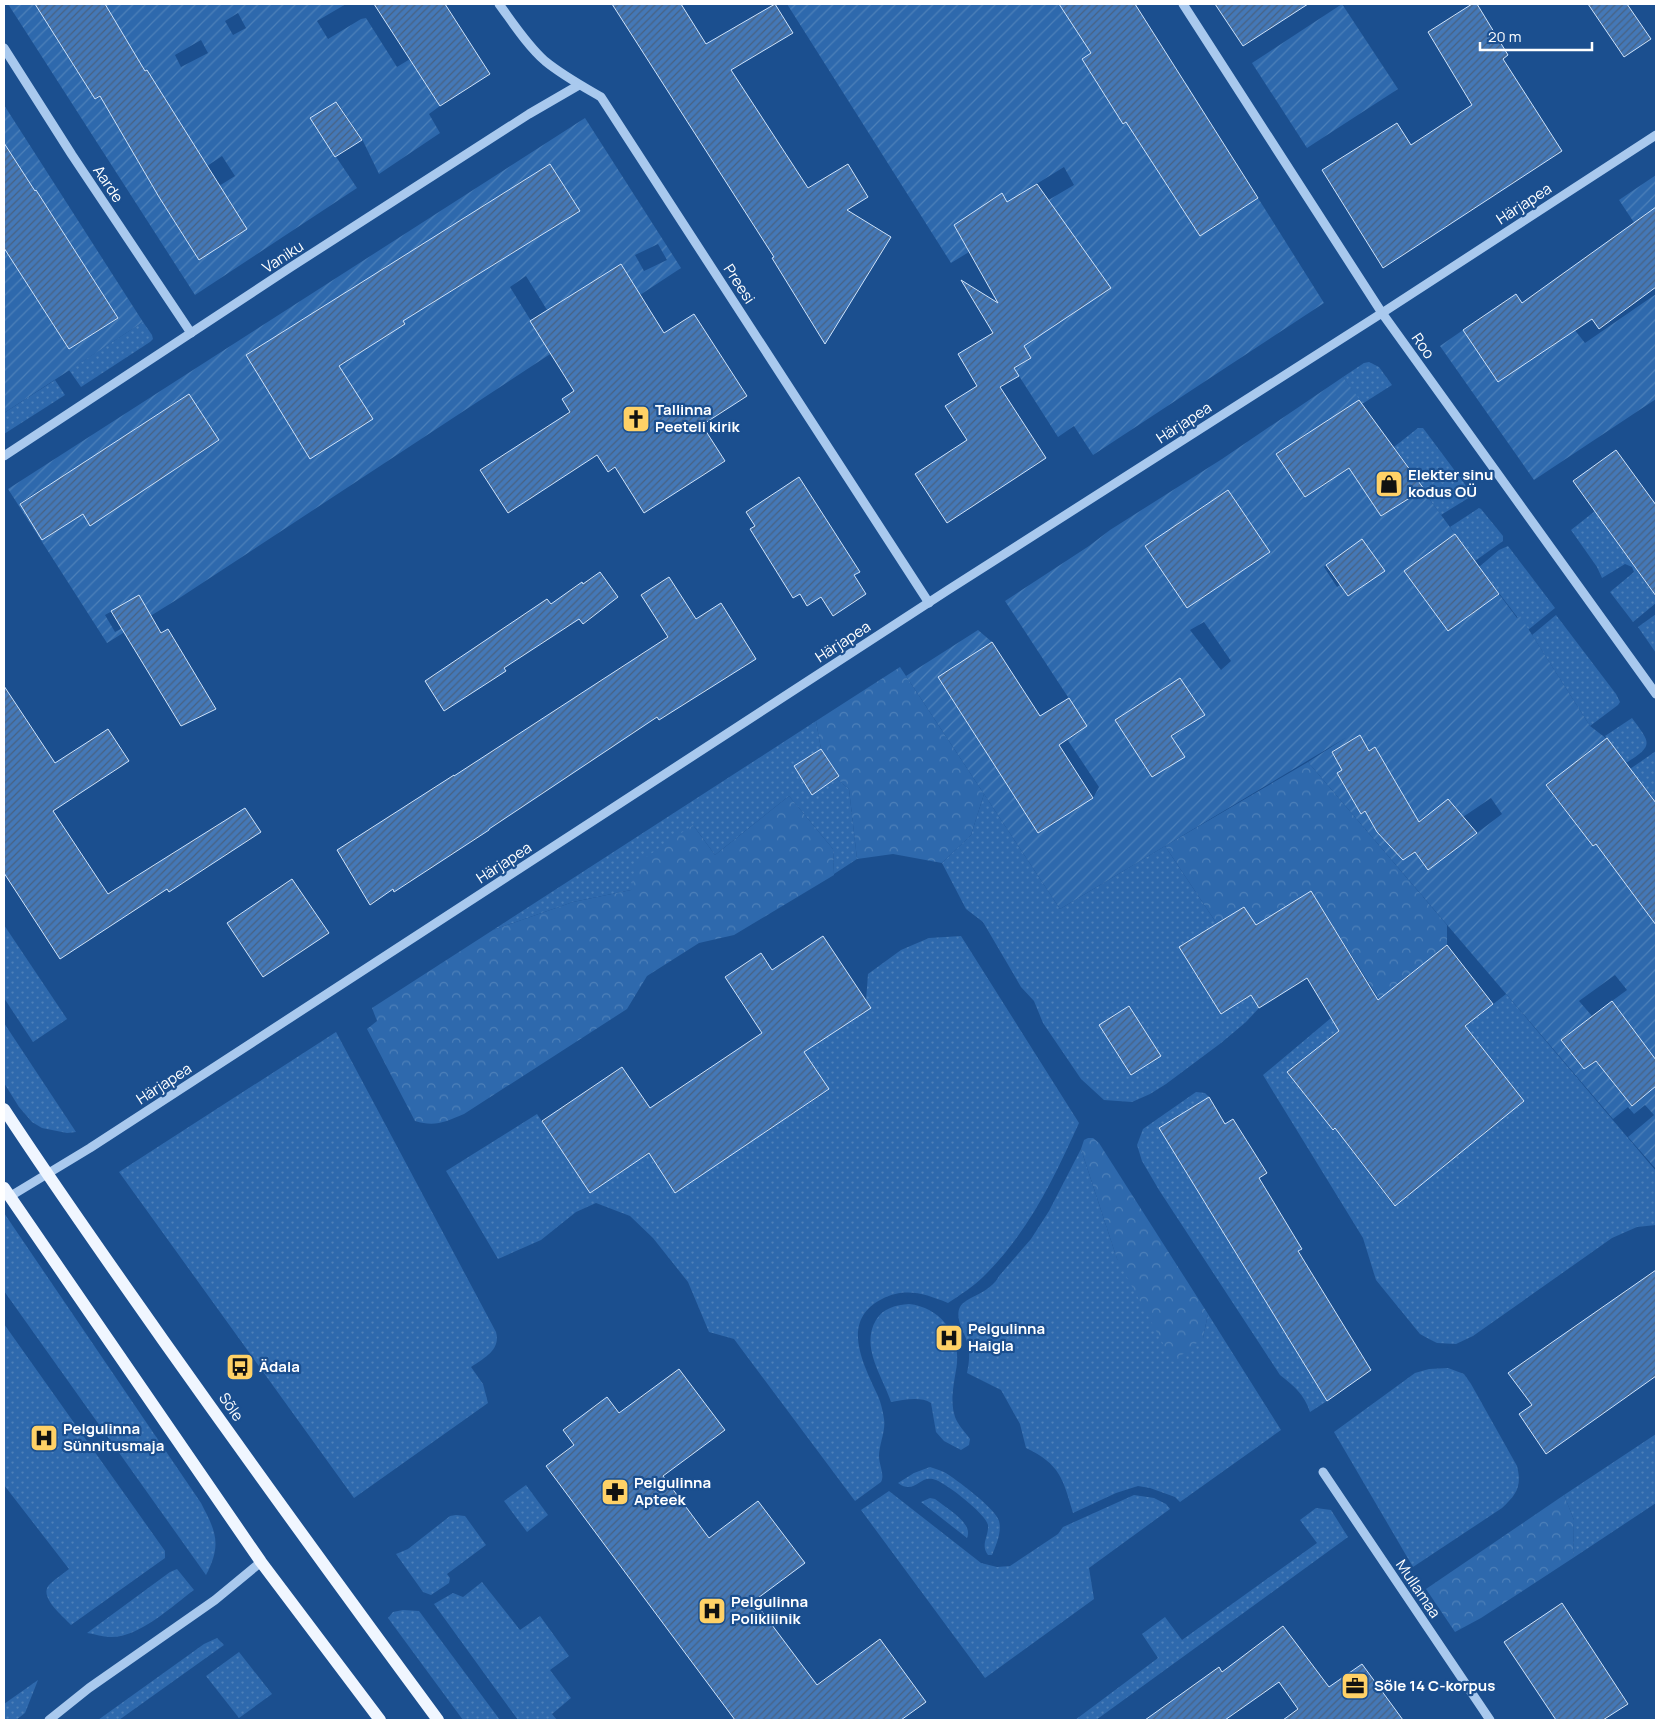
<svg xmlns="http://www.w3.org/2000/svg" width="1660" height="1724" viewBox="0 0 1660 1724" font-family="Manrope,sans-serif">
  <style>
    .grass { fill: url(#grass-dots); fill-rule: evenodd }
    .forest { fill: url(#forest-crowns) }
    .garden { fill: url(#garden-furrows); fill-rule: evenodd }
    .building { fill: url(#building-hatch); stroke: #cfe3fa }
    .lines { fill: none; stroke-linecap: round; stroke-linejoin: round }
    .minor { stroke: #a9c9ee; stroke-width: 9 }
    .major { stroke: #f0f6ff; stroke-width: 12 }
    .labels { text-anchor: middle; stroke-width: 4.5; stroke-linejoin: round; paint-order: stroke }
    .street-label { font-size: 15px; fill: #fff; stroke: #1b4f8f }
    .poi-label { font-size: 15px; font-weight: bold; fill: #fff; stroke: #1b4f8f; text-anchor: start }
  </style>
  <defs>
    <pattern id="grass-dots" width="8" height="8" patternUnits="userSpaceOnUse" patternTransform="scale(1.25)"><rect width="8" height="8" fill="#2e69ad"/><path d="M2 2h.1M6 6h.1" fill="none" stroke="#4d80b9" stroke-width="1.8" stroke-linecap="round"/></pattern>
    <pattern id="forest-crowns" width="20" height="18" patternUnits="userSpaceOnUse" patternTransform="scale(1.25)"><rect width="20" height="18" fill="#2e69ad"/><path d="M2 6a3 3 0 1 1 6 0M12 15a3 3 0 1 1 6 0" fill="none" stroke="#4d80b9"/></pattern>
    <pattern id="garden-furrows" width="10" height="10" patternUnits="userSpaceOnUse" patternTransform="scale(1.25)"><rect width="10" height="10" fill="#2e69ad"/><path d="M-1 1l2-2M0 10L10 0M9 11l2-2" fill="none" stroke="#4d80b9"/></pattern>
    <pattern id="building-hatch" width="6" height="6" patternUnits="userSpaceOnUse" patternTransform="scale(1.25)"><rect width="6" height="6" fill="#4478b7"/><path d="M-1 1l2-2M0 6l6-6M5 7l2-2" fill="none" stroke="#486282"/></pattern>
  </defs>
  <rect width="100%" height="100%" fill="#1b4f8f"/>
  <g class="grass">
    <polygon points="143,322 152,335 153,339 150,342 81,387 69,370"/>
    <polygon points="1369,362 1379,367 1392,385 1362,404 1343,377 1364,363"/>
    <polygon points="55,380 65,395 4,434 4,413"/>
    <polygon points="1418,428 1423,428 1470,491 1470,497 1441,515 1422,489 1424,488 1394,447"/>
    <polygon points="1479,508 1481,509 1503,536 1503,541 1475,561 1450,527"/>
    <polygon points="1595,511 1656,597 1656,603 1633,622 1610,592 1634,572 1632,567 1625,564 1602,578 1597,567 1571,530"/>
    <polygon points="1508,546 1555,608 1528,630 1520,617 1518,618 1479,567 1499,550"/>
    <polygon points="1656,614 1656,653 1638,627"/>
    <polygon points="1556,615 1616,694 1620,702 1618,705 1590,726 1532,635"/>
    <path d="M 1632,718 C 1650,743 1655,745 1626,763 L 1605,736 Z"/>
    <polygon points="816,721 821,749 794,767 812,794 836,778 849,789 857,859 834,874 833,849 789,796 715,855 693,825 631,890 573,902 493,930"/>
    <polygon points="1656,751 1656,807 1652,801 1654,799 1630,769"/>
    <polygon points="984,794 1060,909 1165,846 1217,924 1179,947 1221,1014 1251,995 1259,1008 1246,1022 1221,1043 1166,1084 1150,1094 1132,1102 1104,1100 1081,1079 1043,1023 1034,1001 1021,987 983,922 966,909 942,863 971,835"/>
    <polygon points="4,925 67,1019 33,1042 4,998"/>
    <path d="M 961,936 L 1079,1123 C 1054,1178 1028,1233 984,1276 C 973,1287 960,1295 948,1303 C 925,1294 906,1287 882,1299 C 839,1321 864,1365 878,1396 C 881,1403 883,1412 884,1419 C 886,1431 879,1444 879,1456 C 879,1465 885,1475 881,1482 L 855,1501 L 734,1339 L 709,1332 L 688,1282 L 653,1238 L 630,1216 L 596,1203 L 576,1212 L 541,1240 L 498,1259 L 446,1171 L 537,1114 L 590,1193 L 649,1153 L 675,1192 L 829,1090 L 804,1052 L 871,1007 L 866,1001 L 868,974 L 901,950 L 929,938 Z"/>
    <path d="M 1506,994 L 1656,1171 L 1656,1225 L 1637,1227 L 1612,1238 L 1473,1336 L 1456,1344 L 1437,1343 L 1429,1339 L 1420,1334 L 1376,1280 L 1363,1238 L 1263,1075 L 1331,1018 L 1343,1028 L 1287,1072 L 1333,1130 ZM 1476,1041 L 1524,1101 L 1394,1206 L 1346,1143 Z"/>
    <polygon points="4,1023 76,1132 67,1133 42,1128 32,1122 19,1107 4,1083"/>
    <path d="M 336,1032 L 496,1332 C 501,1350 484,1358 471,1367 L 483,1384 L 488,1403 L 354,1498 L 119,1172 Z"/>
    <path d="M 1196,1092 L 1205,1093 L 1209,1097 L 1159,1128 L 1327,1401 L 1310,1412 C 1304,1394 1294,1386 1280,1375 L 1159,1190 L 1142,1161 L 1137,1145 L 1143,1129 Z"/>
    <path d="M 1081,1149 L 1117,1259 L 1203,1338 L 1208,1314 L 1281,1430 L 1180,1502 L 1175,1497 L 1150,1488 L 1138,1486 L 1116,1493 L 1073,1513 C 1063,1479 1060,1464 1026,1448 L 1020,1424 L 1001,1390 L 967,1373 C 969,1363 970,1355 968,1345 C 966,1334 954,1319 960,1307 C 965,1297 991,1293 999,1276 L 1031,1239 L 1049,1211 Z"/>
    <path d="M 4,1213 L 201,1503 C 216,1532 222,1544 206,1575 L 4,1291 Z"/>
    <path d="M 909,1304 C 939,1307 960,1333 957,1363 C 955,1380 949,1399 955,1417 C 958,1425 965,1432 970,1439 L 969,1445 L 961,1450 L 944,1441 L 936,1432 L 931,1403 C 920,1396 904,1400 891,1402 C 883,1377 860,1347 876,1320 C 883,1308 896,1305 909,1304 Z"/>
    <path d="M 4,1324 L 165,1551 L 165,1558 L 71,1625 C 63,1616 37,1596 50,1584 C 56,1578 63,1574 69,1569 L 4,1485 Z"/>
    <path d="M 1448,1368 L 1464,1374 L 1471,1384 L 1517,1466 C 1522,1486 1517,1494 1502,1508 L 1413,1567 L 1334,1432 L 1415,1373 L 1429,1369 Z"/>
    <polygon points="1656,1434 1656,1503 1573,1558 1574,1520 1564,1495"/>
    <path d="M 930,1467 C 935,1469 940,1470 944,1472 C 956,1479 996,1509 999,1521 C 1002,1532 996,1545 992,1555 L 988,1555 C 980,1545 989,1536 988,1525 C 986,1514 947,1484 936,1480 C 919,1473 916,1496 898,1483 L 914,1473 Z"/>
    <polygon points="526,1485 548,1515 527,1532 504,1501"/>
    <polygon points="889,1491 981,1563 997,1567 1010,1566 1058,1534 1063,1527 1134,1495 1154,1498 1166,1504 1170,1509 1089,1568 1094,1599 985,1678 861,1510"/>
    <path d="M 930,1498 L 935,1499 C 946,1508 974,1523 967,1538 L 921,1502 Z"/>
    <polygon points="1316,1508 1331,1510 1348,1537 1096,1720 1075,1720 1158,1658 1142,1634 1165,1617 1182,1640 1317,1543 1300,1520"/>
    <polygon points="456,1515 465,1516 486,1545 447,1574 450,1578 449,1583 431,1595 423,1592 396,1554 408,1549 450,1516"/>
    <path d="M 177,1569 L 194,1590 C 172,1606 139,1638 110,1637 C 103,1637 95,1634 87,1633 L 170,1572 Z"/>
    <polygon points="482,1582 520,1630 540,1616 569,1656 550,1670 571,1698 552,1714 557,1720 518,1720 434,1604 453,1593 463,1597"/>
    <polygon points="403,1610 419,1611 500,1720 463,1720 388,1618 393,1612"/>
    <polygon points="217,1638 224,1645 119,1720 98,1720 204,1644"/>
    <polygon points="239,1652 272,1694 239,1718 206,1676"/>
    <polygon points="38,1680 25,1713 16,1720 4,1720 4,1704"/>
  </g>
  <g class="forest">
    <polygon points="900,667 984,794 971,835 942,863 893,854 857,859 849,789 836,778 839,776 821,749 816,721"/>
    <polygon points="1308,762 1447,925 1447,945 1379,999 1311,891 1256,925 1244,907 1217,924 1165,846"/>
    <path d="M 789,796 L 833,849 L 834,875 L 734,935 L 699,943 L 647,976 L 627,1009 L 464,1114 C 445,1122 435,1127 415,1121 L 367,1029 L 377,1021 L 372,1008 L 493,930 L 573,902 L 631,890 L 636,864 L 693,825 L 715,855 Z"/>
    <polygon points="1088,1138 1093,1138 1099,1143 1208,1314 1203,1338 1173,1362 1117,1259 1081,1149 1084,1140"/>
    <polygon points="1564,1495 1574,1520 1573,1558 1481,1618 1455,1632 1426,1589"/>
  </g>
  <g class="garden">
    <path d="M 8,4 L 35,4 L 96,99 L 143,69 L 105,4 L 346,4 L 317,21 L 328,39 L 361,19 L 366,18 L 397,67 L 410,59 L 440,106 L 429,114 L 440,133 L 379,174 L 362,139 L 337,102 L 310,118 L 357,188 L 195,295 ZM 238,13 L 246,28 L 233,35 L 225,21 ZM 201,40 L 208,53 L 181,67 L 175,55 ZM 123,135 L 207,166 L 222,156 L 235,176 L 219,186 L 199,260 L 159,197 Z"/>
    <path d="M 787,4 L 1059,4 L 1067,16 L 1087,4 L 1135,4 L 1145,19 L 1082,59 L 1123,124 L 1186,83 L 1198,103 L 1140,143 L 1200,236 L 1258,198 L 1324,303 L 1093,455 L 1074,426 L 1058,437 L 1014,368 L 1031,358 L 1019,339 L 1017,220 L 1002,194 L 954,225 L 969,252 L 951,263 ZM 1064,167 L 1074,185 L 1040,205 L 1030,188 ZM 1080,245 L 1111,288 L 1044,332 Z"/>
    <polygon points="1342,4 1398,89 1307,148 1252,63"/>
    <polygon points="4,105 143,322 4,413 4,248 69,349 118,318 36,190 4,211 4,160 11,155 4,143"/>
    <path d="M 585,118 L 681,268 L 181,597 L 107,643 L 8,489 ZM 550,164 L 580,211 L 449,293 L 419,247 ZM 658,244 L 667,260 L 644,271 L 635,255 ZM 621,264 L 639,293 L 552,307 ZM 374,275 L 405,324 L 277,404 L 246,355 ZM 526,276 L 565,339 L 549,350 L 510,287 ZM 354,390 L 310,459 L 292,430 ZM 188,394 L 219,441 L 90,525 L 60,479 ZM 40,490 L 63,527 L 42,540 L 20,503 ZM 139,596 L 149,614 L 115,632 L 105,615 Z"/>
    <polygon points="1656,175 1656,252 1641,233 1619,200"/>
    <polygon points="1542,289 1585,343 1656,294 1656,399 1534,480 1440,346 1463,330 1498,382 1551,346 1522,303"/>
    <path d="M 1343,377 L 1360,400 L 1277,454 L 1305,497 L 1349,468 L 1381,516 L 1422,489 L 1455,534 L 1404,571 L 1448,631 L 1499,594 L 1517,618 L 1520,616 L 1590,726 L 1607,739 L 1546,786 L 1593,846 L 1652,801 L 1656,807 L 1656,853 L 1622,879 L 1656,925 L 1656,1060 L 1631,1027 L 1628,1030 L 1608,1004 L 1627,990 L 1615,975 L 1579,1001 L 1592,1016 L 1561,1040 L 1584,1069 L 1596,1061 L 1632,1106 L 1656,1086 L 1656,1169 L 1628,1137 L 1654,1115 L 1645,1105 L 1634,1114 L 1628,1107 L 1613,1119 L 1308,762 L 1347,737 L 1060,909 L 906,676 L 978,630 L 992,642 L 938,677 L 1038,832 L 1093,798 L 1099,787 L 1067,739 L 1087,726 L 1005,601 L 1089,546 L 1110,530 L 1222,459 ZM 1228,490 L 1270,552 L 1187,608 L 1145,546 ZM 1344,552 L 1384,571 L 1348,596 L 1340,585 L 1337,587 L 1324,567 ZM 1204,622 L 1231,661 L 1221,670 L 1190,630 ZM 1180,678 L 1205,715 L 1171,737 L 1184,757 L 1152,777 L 1115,720 ZM 1360,735 L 1369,751 L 1375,747 L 1401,792 L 1361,814 L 1337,774 L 1342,770 L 1332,752 ZM 1491,798 L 1502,814 L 1428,870 L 1415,852 L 1403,860 L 1389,845 L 1448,800 L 1463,817 Z"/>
  </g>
  <g class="building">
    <polygon points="35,4 105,4 145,71 147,70 247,229 199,260 159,197 100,96 95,99"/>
    <polygon points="374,4 445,4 490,74 440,106"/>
    <polygon points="612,4 681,4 706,44 775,4 793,33 731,70 808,188 848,164 868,197 847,210 891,237 825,344 772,258 774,257"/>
    <polygon points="1059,4 1135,4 1258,198 1200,236 1126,122 1123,124 1082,59 1091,53"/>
    <polygon points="1215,4 1308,4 1243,46"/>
    <polygon points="1472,4 1477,4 1508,55 1503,59 1562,151 1383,268 1322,170 1397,123 1411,145 1472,105 1428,32"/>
    <polygon points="1588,4 1627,4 1651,39 1624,57"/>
    <polygon points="336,102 362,140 335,157 310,118"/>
    <polygon points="4,143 35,191 36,190 118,318 69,349 4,248"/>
    <polygon points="550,164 580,211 403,321 405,324 339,366 373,419 310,459 246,355"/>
    <polygon points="1037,184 1111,288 1024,346 1031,358 1014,368 1019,376 1000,387 1046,458 947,523 915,474 967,440 945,406 977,386 958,354 993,333 961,280 998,303 954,225 1002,193 1007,202"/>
    <polygon points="1656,207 1656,287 1599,329 1592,319 1498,382 1463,330 1516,294 1522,303"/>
    <polygon points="621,264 664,333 694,314 747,396 702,425 725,461 644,513 615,467 608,472 597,455 508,513 480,470 570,412 562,399 574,391 530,321"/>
    <polygon points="189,394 219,440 90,526 83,514 42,540 20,504"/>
    <polygon points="1359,400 1424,489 1381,516 1349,468 1305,497 1276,454"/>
    <polygon points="1616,450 1656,505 1656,596 1573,481"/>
    <polygon points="799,477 860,572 854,575 866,594 833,616 821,597 807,606 800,594 793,598 750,529 755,526 746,512"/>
    <polygon points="1228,490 1270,552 1187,608 1145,546"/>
    <polygon points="1455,534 1499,594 1448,631 1404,571"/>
    <polygon points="1362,539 1385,571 1348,596 1326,565"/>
    <polygon points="600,572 618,597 583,624 579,619 504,668 506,671 444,711 425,681 547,599 551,604 582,582 583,584"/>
    <polygon points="669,577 696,619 721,603 756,659 659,720 657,717 489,829 489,830 394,892 393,889 370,905 337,850 454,775 454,776 668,637 641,595"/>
    <polygon points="139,595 161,633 168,629 216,709 181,726 111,611"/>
    <polygon points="992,642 1040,716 1069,698 1087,726 1059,745 1093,798 1038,833 938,677"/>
    <polygon points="1180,678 1205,715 1171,736 1185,757 1152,777 1115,720"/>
    <polygon points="4,686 55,763 108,729 129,761 53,811 108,894 245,808 261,832 169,892 167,889 60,959 4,873"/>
    <polygon points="1360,735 1369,751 1375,747 1419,822 1448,799 1477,833 1428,870 1415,852 1403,860 1377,832 1365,811 1361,814 1337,773 1342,770 1332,752"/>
    <polygon points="1607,738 1656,803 1656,925 1596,844 1593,846 1546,785"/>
    <polygon points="821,749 839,776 812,795 794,766"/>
    <polygon points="292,879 329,933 263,977 227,923"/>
    <polygon points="1311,891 1378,1000 1447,945 1493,1004 1465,1026 1524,1101 1395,1206 1335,1128 1333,1130 1287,1072 1339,1031 1307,978 1259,1008 1251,995 1221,1014 1179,947 1244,907 1256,925"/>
    <polygon points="823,936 871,1008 804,1052 829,1089 675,1193 649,1153 590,1193 542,1121 622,1067 650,1108 762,1033 725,977 761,953 772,970"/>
    <polygon points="1612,1001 1656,1060 1656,1086 1632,1106 1596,1061 1584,1069 1561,1040"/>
    <polygon points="1129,1006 1161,1056 1131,1075 1099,1025"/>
    <polygon points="1209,1097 1225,1124 1233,1119 1267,1173 1259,1178 1302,1249 1298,1251 1371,1370 1327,1401 1159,1128"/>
    <polygon points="1656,1270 1656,1376 1546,1454 1519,1414 1532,1405 1508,1373"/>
    <polygon points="679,1369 725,1430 663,1476 709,1538 758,1501 805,1563 754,1601 817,1685 880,1639 926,1702 901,1720 735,1720 546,1466 574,1445 563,1430 607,1397 619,1413"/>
    <polygon points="1562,1603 1628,1704 1603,1720 1556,1720 1504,1642"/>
    <polygon points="1283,1626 1329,1687 1362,1664 1403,1720 1283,1720 1298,1709 1279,1682 1225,1720 1145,1720 1219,1667 1222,1672"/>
  </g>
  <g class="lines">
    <g class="minor">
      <path d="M 499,4 C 513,23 527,45 545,61 C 562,75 582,86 601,97 L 929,603"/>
      <polyline points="1183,4 1382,313 1656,694"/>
      <polyline points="4,48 72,155 191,333"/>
      <polyline points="4,456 291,267 529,114 579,85"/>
      <polyline points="9,1197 90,1148 948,590 1382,313 1656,135"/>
      <polyline points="1323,1472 1490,1720"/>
      <polyline points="49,1720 89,1688 215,1600 261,1562"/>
    </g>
    <g class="major">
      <path d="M 4,1109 C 55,1187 109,1263 163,1340 C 253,1467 345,1594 438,1720"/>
      <polyline points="4,1188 261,1562 380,1720"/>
    </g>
  </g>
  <defs>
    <symbol id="church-square" viewBox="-11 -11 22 22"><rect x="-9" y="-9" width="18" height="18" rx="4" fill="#ffd166" stroke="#1b4f8f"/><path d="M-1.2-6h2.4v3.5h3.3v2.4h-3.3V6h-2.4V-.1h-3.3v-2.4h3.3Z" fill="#111"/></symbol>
    <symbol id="shop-square" viewBox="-11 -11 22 22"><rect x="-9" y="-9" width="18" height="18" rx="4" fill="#ffd166" stroke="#1b4f8f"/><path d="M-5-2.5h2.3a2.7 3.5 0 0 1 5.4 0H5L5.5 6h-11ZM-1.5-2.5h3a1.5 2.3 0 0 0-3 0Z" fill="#111"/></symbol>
    <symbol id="hospital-square" viewBox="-11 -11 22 22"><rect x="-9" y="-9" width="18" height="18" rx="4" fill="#ffd166" stroke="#1b4f8f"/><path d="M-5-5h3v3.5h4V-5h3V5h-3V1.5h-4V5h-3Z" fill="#111"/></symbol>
    <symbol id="bus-square" viewBox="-11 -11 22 22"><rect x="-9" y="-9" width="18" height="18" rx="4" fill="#ffd166" stroke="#1b4f8f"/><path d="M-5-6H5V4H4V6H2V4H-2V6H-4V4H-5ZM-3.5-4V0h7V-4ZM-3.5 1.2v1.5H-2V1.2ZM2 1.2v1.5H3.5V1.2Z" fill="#111"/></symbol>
    <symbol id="pharmacy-square" viewBox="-11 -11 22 22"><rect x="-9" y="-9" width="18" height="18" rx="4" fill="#ffd166" stroke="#1b4f8f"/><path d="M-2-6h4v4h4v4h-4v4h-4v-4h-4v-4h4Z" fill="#111"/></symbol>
    <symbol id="office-square" viewBox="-11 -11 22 22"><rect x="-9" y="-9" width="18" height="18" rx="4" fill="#ffd166" stroke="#1b4f8f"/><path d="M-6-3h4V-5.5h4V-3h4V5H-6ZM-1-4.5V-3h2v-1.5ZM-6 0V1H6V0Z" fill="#111"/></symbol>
  </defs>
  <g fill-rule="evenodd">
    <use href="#church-square" x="620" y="403" width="32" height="32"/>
    <use href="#shop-square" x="1373" y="468" width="32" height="32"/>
    <use href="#hospital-square" x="933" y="1322" width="32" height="32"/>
    <use href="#bus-square" x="224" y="1351" width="32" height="32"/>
    <use href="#hospital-square" x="28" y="1422" width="32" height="32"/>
    <use href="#pharmacy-square" x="599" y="1476" width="32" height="32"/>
    <use href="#hospital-square" x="696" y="1595" width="32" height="32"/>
    <use href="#office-square" x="1339" y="1670" width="32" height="32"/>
  </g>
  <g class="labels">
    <g class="street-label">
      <text transform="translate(108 184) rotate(56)" y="5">Aarde</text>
      <text transform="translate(1524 204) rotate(-33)" y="5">Härjapea</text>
      <text transform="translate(283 257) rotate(-33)" y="5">Vaniku</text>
      <text transform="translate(739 284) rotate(57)" y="5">Preesi</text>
      <text transform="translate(1423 346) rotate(55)" y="5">Roo</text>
      <text transform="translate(1184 423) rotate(-33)" y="5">Härjapea</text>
      <text transform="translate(843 642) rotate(-33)" y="5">Härjapea</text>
      <text transform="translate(504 863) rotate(-33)" y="5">Härjapea</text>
      <text transform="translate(164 1084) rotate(-33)" y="5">Härjapea</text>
      <text transform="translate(231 1407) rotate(55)" y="5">Sõle</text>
      <text transform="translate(1418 1589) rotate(56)" y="5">Mullamaa</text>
    </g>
    <g class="poi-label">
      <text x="655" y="415">Tallinna<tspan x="655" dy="17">Peeteli kirik</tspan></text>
      <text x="1408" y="480">Elekter sinu<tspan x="1408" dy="17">kodus OÜ</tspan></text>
      <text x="968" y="1334">Pelgulinna<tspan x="968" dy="17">Haigla</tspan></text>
      <text x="259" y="1372">Ädala</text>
      <text x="63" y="1434">Pelgulinna<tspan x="63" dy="17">Sünnitusmaja</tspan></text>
      <text x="634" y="1488">Pelgulinna<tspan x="634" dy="17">Apteek</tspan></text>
      <text x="731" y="1607">Pelgulinna<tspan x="731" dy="17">Polikliinik</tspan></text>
      <text x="1374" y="1691">Sõle 14 C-korpus</text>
    </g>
  </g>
  <rect width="1660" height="1724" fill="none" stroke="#ffffff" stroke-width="10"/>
  <path d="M1480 42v8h112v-8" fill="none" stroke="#ffffff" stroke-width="2.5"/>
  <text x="1488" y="42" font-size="15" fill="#ffffff" stroke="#1b4f8f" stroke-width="4" paint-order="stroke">20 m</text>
</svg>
